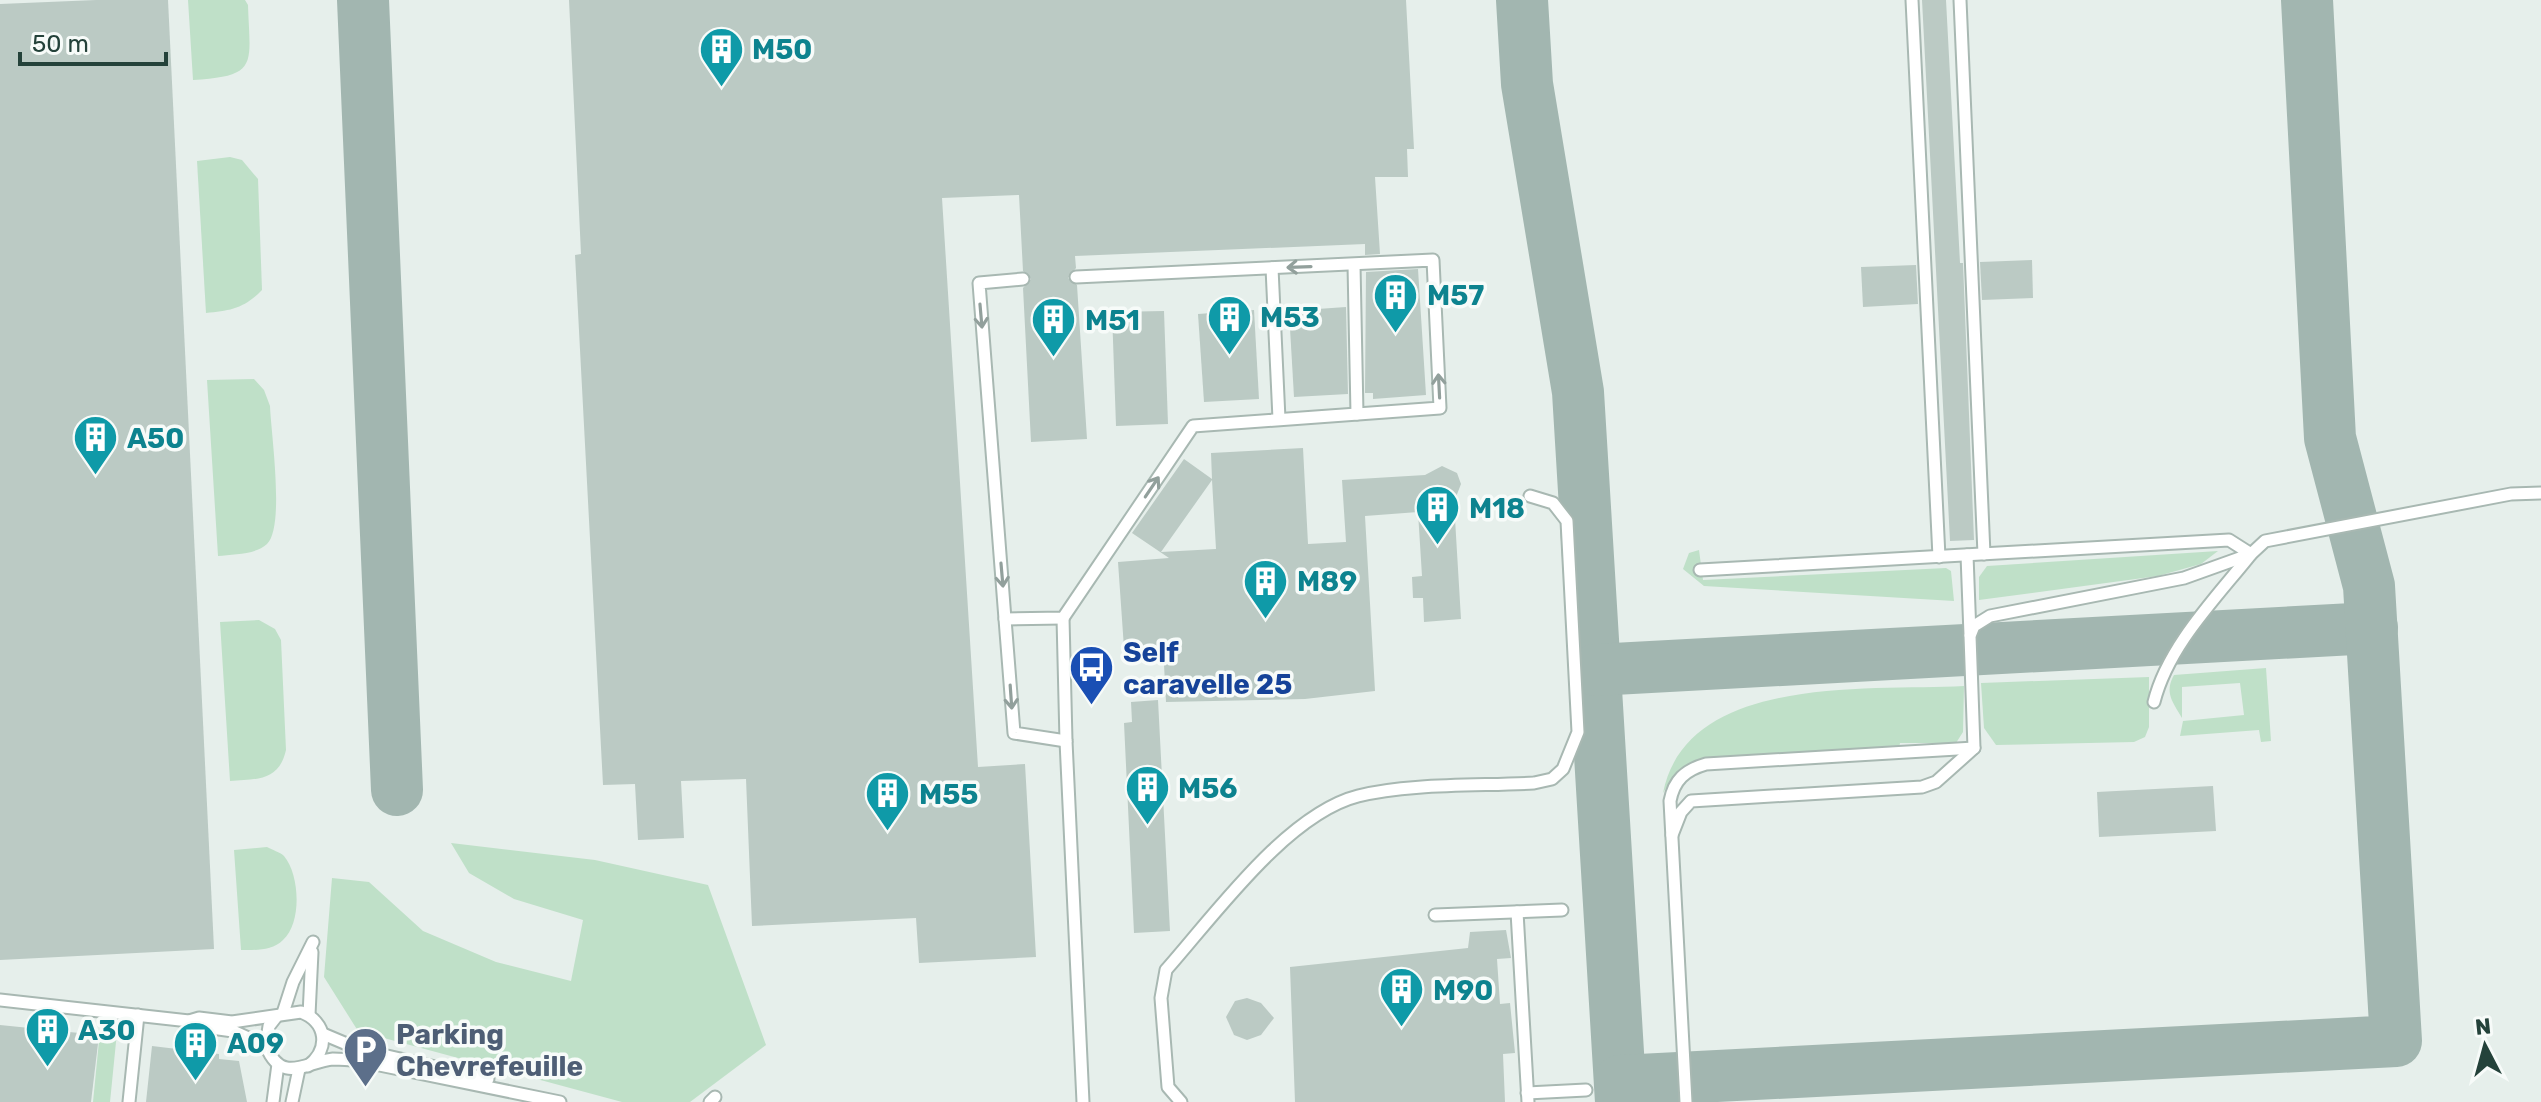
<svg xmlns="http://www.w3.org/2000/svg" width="2541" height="1102" viewBox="0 0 2541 1102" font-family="Rubik,sans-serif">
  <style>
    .green { fill: #bfe0c8 }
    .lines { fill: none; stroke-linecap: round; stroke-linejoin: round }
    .taxiway { stroke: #a2b6b0; stroke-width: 52 }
    .building { fill: #bbcac4; fill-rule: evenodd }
    .lane-casing { stroke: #a8b8b2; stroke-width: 15 }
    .lane { stroke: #fff; stroke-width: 11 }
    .oneway { stroke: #92a09c }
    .labels { text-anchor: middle; stroke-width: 7; stroke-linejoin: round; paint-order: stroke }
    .culture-label { font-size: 28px; font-weight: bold; fill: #0d838f; stroke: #f7fbf9; text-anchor: start }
    .transit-label { font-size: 28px; font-weight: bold; fill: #164399; stroke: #f7fbf9; text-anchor: start }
    .service-label { font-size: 28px; font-weight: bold; fill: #4e5e75; stroke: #f7fbf9; text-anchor: start }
  </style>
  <rect width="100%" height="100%" fill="#e6efeb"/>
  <g class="green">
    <path d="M 188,0 L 245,0 L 248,5 C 250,65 259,76 193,80 Z"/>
    <path d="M 230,157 L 242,160 L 258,179 L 262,290 C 245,308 230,311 206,313 L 197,161 Z"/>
    <path d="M 254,379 L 264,390 L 270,406 C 271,433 285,527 267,544 C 255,555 233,554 218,556 L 207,380 Z"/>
    <polygon points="1699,550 1703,580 1946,568 1951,571 1954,601 1704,586 1683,569 1689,553"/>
    <polygon points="2218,551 2201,564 2158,576 1979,600 1979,577 1987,566"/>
    <path d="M 259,620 L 275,629 L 281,640 L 286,750 C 279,781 258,779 230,781 L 220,622 Z"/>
    <path d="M 2266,668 L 2271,741 L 2261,742 L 2259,730 L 2180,736 L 2183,721 L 2244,715 L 2240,683 L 2182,687 L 2182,718 C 2173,702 2164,693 2174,675 Z"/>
    <polygon points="2149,677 2149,727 2145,737 2134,742 1996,745 1984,728 1981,683"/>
    <path d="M 1964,686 L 1963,732 L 1956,743 L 1900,743 L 1899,748 L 1698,759 L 1674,775 L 1663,793 C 1687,673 1870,691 1964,686 Z"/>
    <polygon points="451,843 595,860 708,885 766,1045 690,1102 622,1102 358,1031 324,977 332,878 369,882 423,931 496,962 571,981 583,920 514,899 469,873"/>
    <path d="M 267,847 C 272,850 280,852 284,856 C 300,875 302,923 283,940 C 272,951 255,950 241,950 L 234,850 Z"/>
    <polygon points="100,1031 117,1032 110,1102 93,1102"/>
  </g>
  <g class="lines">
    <g class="taxiway">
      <polyline points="363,0 397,790"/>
      <polyline points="1522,0 1527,84 1578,392 1621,1102"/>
      <polyline points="1595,670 2372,628"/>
      <polyline points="1620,1081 2396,1041 2369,586 2330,438 2307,0"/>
    </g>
  </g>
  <g class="building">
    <polygon points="96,0 168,0 214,949 0,960 0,4"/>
    <polygon points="569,0 1406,0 1414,149 1407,149 1408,177 1375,177 1380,254 1365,255 1365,244 1075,256 1076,268 1068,278 1077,285 1087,439 1031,442 1023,288 1031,279 1023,271 1019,195 942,198 978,767 1025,764 1036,957 919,963 916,918 752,926 746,779 681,781 684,838 638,840 635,784 603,785 575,255 581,254"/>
    <polygon points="1922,0 1946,0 1960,263 1963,263 1974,540 1950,541"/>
    <polygon points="2032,260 2033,298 1982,300 1980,262"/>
    <polygon points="1916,265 1918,304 1863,307 1861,267"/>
    <polygon points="1418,269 1426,395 1373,399 1373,393 1365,393 1366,272"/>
    <polygon points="1346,307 1348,394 1294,397 1289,311"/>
    <polygon points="1254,310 1259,399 1204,402 1198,314"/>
    <polygon points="1164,311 1168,424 1116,426 1112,312"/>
    <path d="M 1303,448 L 1308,544 L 1346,542 L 1342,480 L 1425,475 L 1442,466 L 1457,473 L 1461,484 L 1454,502 L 1461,619 L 1424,622 L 1423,598 L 1413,598 L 1412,577 L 1422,576 L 1418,512 L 1365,516 L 1375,691 L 1305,699 L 1166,702 L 1163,646 L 1124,648 L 1118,562 L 1169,558 L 1132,533 L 1184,459 L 1212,479 L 1211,453 ZM 1212,480 L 1216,549 L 1161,552 Z"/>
    <polygon points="1158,700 1170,931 1134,933 1124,723 1132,722 1131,702"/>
    <polygon points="2213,786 2216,831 2099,837 2097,792"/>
    <polygon points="1506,930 1511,958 1497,959 1500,1004 1510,1003 1515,1053 1503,1054 1505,1102 1295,1102 1290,967 1468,948 1470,932"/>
    <polygon points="1247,998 1261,1003 1274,1018 1261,1035 1247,1040 1234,1035 1226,1017 1235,1001"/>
    <polygon points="0,1025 99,1035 91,1102 0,1102"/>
    <polygon points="152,1046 219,1054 219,1059 239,1061 247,1102 146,1102"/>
  </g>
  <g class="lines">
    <defs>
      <g id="lane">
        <polyline points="1912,0 1939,557"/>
        <polyline points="1960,0 1984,554"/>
        <polyline points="1354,265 1357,414"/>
        <polyline points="1272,268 1279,419"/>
        <polyline points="1023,279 979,283 1005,619 1063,618 1193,426 1440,408 1433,260 1076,277"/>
        <polyline points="1967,555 1970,635"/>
        <polyline points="1063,618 1066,741 1083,1102"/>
        <polyline points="1005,619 1014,733 1066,741"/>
        <path d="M 2154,702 C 2168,646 2216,598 2251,554 L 2265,541 L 2511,494 L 2541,493"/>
        <polyline points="1672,835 1681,812 1691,801 1922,787 1936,782 1974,748 1970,636 1974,626 1990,616 2184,578 2251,554 2229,540 1700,570"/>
        <polyline points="1517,912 1528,1102"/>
        <polyline points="1435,915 1562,910"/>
        <path d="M 0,1000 L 189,1021 L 199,1018 L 232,1022 L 301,1012 C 327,1022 330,1049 308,1066"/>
        <polyline points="283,1013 293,982 313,942"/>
        <polyline points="309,1015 312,952"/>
        <path d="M 276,1017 L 269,1026 L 266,1046 C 282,1085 305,1062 333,1059 C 342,1059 352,1060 360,1061 L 560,1102"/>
        <polyline points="189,1021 197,1026 233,1031 266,1046"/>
        <polyline points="323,1034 361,1050 488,1079"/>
        <polyline points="1527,1093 1586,1090"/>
        <polyline points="129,1102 138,1015"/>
        <polyline points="273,1102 278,1064"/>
        <polyline points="292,1102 299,1069"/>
        <polyline points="710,1102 715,1097"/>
        <path d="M 1181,1102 L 1168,1087 L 1161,998 L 1166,970 C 1214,916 1287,814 1358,796 C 1408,783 1481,786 1534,783 L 1552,779 L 1563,769 L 1578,732 L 1567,521 L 1553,503 L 1530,496"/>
        <path d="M 1686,1102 L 1670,801 C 1674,780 1685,770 1706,764 L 1974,748"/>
      </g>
    </defs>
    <use href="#lane" class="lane-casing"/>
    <use href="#lane" class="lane"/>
  </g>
  <defs><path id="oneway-shaft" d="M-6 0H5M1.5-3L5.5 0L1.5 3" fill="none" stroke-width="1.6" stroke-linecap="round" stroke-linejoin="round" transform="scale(2)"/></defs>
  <g class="oneway">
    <use href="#oneway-shaft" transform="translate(1299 267) rotate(178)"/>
    <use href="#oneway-shaft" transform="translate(981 316) rotate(85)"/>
    <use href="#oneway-shaft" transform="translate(1439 386) rotate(-93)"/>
    <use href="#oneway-shaft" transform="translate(1152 487) rotate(-56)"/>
    <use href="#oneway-shaft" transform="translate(1002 575) rotate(85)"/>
    <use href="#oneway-shaft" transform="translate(1011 697) rotate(86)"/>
  </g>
  <defs>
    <symbol id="building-pin" viewBox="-11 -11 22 30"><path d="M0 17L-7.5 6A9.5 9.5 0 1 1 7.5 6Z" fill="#0f9aa8" stroke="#f7fbf9"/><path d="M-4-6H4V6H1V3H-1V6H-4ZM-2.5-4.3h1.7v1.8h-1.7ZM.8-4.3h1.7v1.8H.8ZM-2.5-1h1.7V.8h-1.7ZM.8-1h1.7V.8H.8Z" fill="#fff"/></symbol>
    <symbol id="bus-pin" viewBox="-11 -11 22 30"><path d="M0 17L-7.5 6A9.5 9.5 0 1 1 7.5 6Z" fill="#1a4fb4" stroke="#f7fbf9"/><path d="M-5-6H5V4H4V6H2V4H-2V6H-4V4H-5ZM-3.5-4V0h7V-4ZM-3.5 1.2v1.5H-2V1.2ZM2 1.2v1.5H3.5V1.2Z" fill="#fff"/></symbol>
    <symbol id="parking-pin" viewBox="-11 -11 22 30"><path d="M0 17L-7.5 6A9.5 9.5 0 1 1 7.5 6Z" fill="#5c6f8a" stroke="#f7fbf9"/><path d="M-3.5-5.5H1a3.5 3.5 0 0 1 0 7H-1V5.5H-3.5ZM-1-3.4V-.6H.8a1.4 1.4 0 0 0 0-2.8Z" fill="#fff"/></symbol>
  </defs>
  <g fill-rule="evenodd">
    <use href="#building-pin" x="696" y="24" width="51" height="69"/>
    <use href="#building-pin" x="1370" y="270" width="51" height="69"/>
    <use href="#building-pin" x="1204" y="292" width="51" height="69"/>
    <use href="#building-pin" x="1028" y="294" width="51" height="69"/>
    <use href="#building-pin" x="70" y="412" width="51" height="69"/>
    <use href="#building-pin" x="1412" y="482" width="51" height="69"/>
    <use href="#building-pin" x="1240" y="556" width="51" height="69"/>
    <use href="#bus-pin" x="1066" y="642" width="51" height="69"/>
    <use href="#building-pin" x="1122" y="762" width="51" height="69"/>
    <use href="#building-pin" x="862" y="768" width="51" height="69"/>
    <use href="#building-pin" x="1376" y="964" width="51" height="69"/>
    <use href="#building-pin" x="22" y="1004" width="51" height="69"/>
    <use href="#building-pin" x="170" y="1018" width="51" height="69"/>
    <use href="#parking-pin" x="340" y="1024" width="51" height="69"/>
  </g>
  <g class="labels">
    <g class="culture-label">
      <text x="752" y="59">M50</text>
      <text x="1427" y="305">M57</text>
      <text x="1260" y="327">M53</text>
      <text x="1085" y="330">M51</text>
      <text x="127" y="448">A50</text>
      <text x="1469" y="518">M18</text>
      <text x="1297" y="591">M89</text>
      <text x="1178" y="798">M56</text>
      <text x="919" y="804">M55</text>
      <text x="1433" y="1000">M90</text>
      <text x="78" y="1040">A30</text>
      <text x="227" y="1053">A09</text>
    </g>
    <g class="transit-label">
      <text x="1123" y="662">Self<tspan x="1123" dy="32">caravelle 25</tspan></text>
    </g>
    <g class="service-label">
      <text x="396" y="1044">Parking<tspan x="396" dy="32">Chevrefeuille</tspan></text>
    </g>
  </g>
  <g transform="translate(2485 1046) rotate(354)" stroke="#f7fbf9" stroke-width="6" paint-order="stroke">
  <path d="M0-6L14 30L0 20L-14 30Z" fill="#24423a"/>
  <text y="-12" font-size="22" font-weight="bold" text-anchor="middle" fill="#24423a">N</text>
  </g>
  <path d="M20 52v12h146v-12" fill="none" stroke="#24423a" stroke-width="4"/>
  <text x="32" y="52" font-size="24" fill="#24423a" stroke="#f7fbf9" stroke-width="6" paint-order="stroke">50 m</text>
</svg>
